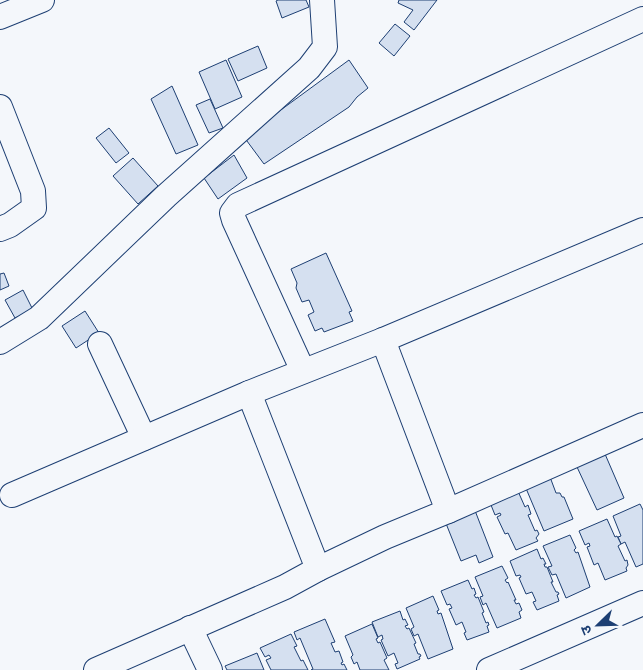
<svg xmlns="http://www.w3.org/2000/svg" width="643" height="670" viewBox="0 0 643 670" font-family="Cabin,'Noto Sans Devanagari',sans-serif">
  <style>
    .building { fill: #d5e0f0; stroke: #1d3f73 }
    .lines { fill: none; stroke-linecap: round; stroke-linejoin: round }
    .minor-casing { stroke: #1d3f73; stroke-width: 26 }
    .minor { stroke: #f4f7fb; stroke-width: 24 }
  </style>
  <rect width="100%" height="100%" fill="#f4f7fb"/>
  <g class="building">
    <polygon points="278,0 306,0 309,7 282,18 276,1"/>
    <polygon points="399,0 437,0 414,30 404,22 413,10 398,3"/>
    <polygon points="395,24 410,36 394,56 379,43"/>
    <polygon points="258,46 267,68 238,81 228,59"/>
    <polygon points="226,60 242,97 215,109 199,72"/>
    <polygon points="349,60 368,88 357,97 349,107 264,164 244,137"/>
    <polygon points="172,86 198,145 176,154 151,99"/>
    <polygon points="210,99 223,128 209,133 196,105"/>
    <polygon points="109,128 129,153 116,163 96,138"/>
    <polygon points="234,155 247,178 218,199 204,178"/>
    <polygon points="133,158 158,186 138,204 113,176"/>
    <polygon points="326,253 352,311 349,312 353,321 324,332 322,328 315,331 308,315 314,312 309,300 302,302 296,288 297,283 291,269"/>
    <polygon points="4,273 9,286 0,290 0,274"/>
    <polygon points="23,290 33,310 15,318 5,300"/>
    <polygon points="85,311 99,333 76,348 62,326"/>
    <polygon points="605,454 624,498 597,510 577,467"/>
    <polygon points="550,477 556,493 560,493 562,497 564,497 573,519 544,531 525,486"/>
    <polygon points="517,489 525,507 528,505 531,514 528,515 535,531 537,530 539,534 536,538 538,541 516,550 508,533 505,534 497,517 501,515 500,513 495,515 489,500"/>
    <polygon points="640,504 643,510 643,564 636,567 625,542 621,544 618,537 621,536 613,516"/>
    <polygon points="474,508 493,557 479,563 476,555 461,561 445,521"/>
    <polygon points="607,519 615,537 617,536 621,544 618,546 625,561 627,560 628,565 626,568 627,571 605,580 598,563 594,565 587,547 590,546 589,543 585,545 579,531"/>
    <polygon points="570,535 576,548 574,550 576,553 578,552 590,587 566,598 556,574 552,575 548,567 552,566 543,546"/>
    <polygon points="537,549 541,559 543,558 546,564 544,564 545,567 547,567 553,582 551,582 556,592 558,592 559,594 557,595 559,601 537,610 533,602 536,601 532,592 526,594 519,578 521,577 520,575 516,576 510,561"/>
    <polygon points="502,566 508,578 505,580 507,583 508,582 516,600 514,600 516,604 519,603 522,610 519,612 521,618 497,628 486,603 483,605 480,597 483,596 475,577"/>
    <polygon points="468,580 472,589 474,588 476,594 474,595 476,598 478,597 484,612 482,613 486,623 488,622 489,625 487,626 489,632 467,640 464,633 466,632 462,622 456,625 449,609 452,608 450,604 447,605 441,591"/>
    <polygon points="433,596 439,610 437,611 438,614 441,613 453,649 428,659 418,634 414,636 411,629 414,627 406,608"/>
    <polygon points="400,611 403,620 405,619 408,625 405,626 407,629 409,628 416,643 414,644 418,654 420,654 421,656 419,657 420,659 397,669 395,664 398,663 394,653 388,656 381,640 383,639 382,635 378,637 372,622"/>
    <polygon points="325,619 335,642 331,643 335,652 339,651 343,662 341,663 342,665 344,664 347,670 311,670 313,669 300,638 297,640 294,632"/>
    <polygon points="372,624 378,638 376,639 378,643 380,642 387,658 384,660 389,670 360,670 357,662 354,664 351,657 353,655 345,636"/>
    <polygon points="291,634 297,646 294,647 301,661 303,660 308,670 271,670 266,660 271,658 269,655 265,657 260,648"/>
    <polygon points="257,653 264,670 227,670 225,666"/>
  </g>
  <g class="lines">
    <defs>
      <g id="minor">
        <polyline points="0,17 42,0"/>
        <polyline points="0,107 33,191 34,208 10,225 0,229"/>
        <polyline points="0,342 39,318 166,196 309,68 325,47 322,0"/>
        <polyline points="100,344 144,438"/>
        <polyline points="303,371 234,220 232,213 238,205 643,19"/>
        <polyline points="12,495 249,393 383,340 643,230"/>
        <polyline points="448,511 643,425"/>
        <polyline points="318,569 385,537 448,511 383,340"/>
        <polyline points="190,628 210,670"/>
        <polyline points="96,670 285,587 318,569 249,393"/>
        <polyline points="489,670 643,603"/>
      </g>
    </defs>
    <use href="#minor" class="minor-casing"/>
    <use href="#minor" class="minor"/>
  </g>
  <g transform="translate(598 625) rotate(247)" stroke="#f4f7fb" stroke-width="4" paint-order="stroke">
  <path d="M0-4L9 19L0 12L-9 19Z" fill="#1d3f73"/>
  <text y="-8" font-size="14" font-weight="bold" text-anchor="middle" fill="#1d3f73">उ</text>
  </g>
</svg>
